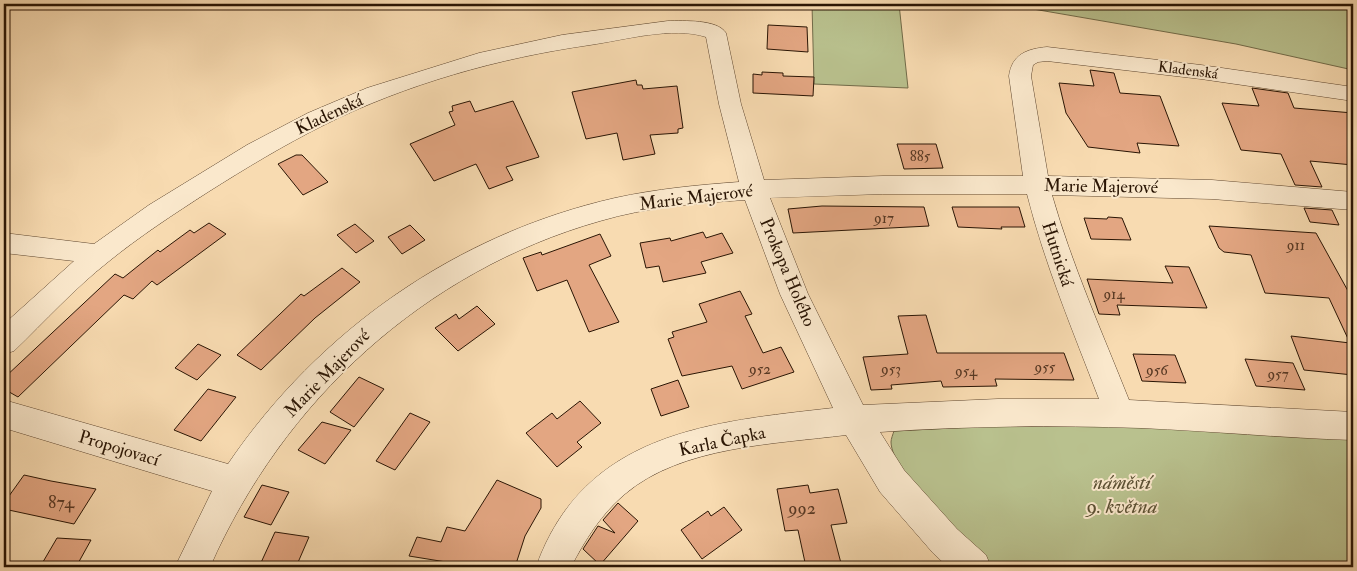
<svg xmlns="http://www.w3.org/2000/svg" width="1357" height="571" viewBox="0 0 1357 571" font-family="'IM FELL Double Pica',serif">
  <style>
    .green { fill: #b9c18e; stroke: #726b49 }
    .building { fill: #e3a682; stroke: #2a1504 }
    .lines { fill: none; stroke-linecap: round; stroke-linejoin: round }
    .minor-casing { stroke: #5e462f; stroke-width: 1 }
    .minor { fill: #fae8cc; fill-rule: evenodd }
    .labels { text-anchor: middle; stroke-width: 4; stroke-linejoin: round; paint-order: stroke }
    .far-street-label { font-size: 15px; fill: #2a1504; stroke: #fae8cc }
    .number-label { font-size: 15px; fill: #583924 }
    .street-label { font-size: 18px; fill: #2a1504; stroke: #fae8cc }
    .near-number-label { font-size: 18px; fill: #583924 }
    .near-park-label { font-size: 21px; font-style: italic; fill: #5c5134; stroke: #fae8cc }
  </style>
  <rect width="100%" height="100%" fill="#f8dbb1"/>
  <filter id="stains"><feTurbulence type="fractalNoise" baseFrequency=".004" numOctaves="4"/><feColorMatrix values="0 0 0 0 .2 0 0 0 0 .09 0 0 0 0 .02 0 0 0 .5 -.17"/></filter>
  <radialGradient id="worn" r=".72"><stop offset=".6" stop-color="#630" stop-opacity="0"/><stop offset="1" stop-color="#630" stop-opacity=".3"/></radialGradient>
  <g class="green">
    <polygon points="812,4 899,4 908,88 814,84"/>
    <polygon points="1004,4 1353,4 1353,70 1236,44"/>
    <path d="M 1067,422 L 1302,431 L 1353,436 L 1353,567 L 991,567 C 968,546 891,472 891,442 C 891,439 893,434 894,431 Z"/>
  </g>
  <g class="building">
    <polygon points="768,25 807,27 808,52 767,49"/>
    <polygon points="1090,70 1114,73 1120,93 1160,96 1179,146 1137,143 1140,153 1088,147 1066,113 1059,83 1094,86"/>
    <polygon points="762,72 783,73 783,76 814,77 813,96 753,93 753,74 762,75"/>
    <polygon points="636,80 637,85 642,85 643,89 677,86 683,128 678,129 678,133 650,135 655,154 623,160 617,133 586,139 572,92"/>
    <polygon points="1252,88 1288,93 1294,108 1353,113 1353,165 1310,161 1322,187 1295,185 1281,154 1241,150 1222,103 1259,106"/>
    <polygon points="470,101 475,112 513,101 539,157 506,167 513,180 489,189 476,164 434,181 410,144 455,125 449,112 453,111 452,106"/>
    <polygon points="897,144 936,144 943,168 904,169"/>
    <polygon points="296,155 302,155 328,182 303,195 278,164"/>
    <polygon points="822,206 924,207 929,226 793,233 788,209"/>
    <polygon points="952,207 1019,207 1025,227 1001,227 1002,229 958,227"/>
    <polygon points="1304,208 1332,210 1339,225 1310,222"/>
    <polygon points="1108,217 1122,218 1131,240 1091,239 1084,218 1107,219"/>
    <polygon points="209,223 226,234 157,285 152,281 133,299 124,295 18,397 4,389 4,378 115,274 123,278 158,250 160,252 190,230 194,233"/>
    <polygon points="355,224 374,241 356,253 337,235"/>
    <polygon points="410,225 425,240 402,254 388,237"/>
    <polygon points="1209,226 1316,233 1353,300 1353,375 1304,370 1291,336 1350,343 1329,298 1265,293 1251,255 1224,252 1219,248"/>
    <polygon points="703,232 706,238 722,233 733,253 701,262 706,273 663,282 659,266 646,268 640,243 670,238 671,241"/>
    <polygon points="600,234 611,256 589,265 619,322 589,332 567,280 537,291 523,258 541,252 542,255"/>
    <polygon points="1165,266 1189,267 1207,308 1117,305 1120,315 1099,314 1087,279 1173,283"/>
    <polygon points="342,268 360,282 315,318 261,370 237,355 301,294 304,296"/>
    <polygon points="740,291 752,314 745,316 763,353 781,347 794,372 742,389 732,366 682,376 668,339 674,337 672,332 707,322 699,304"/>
    <polygon points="477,306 495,324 458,351 435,328 456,314 459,319"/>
    <polygon points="926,315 937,353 1064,353 1074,380 995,379 997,386 943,387 941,381 891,385 892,389 871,390 863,357 908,354 898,316"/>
    <polygon points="198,344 221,355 197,380 175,368"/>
    <polygon points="1133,354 1175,355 1186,383 1142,381"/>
    <polygon points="1245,359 1293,363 1305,390 1256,386"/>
    <polygon points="359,377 384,389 354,427 330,412"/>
    <polygon points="678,380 689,407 661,416 651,389"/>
    <polygon points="208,389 236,397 201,441 174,430"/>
    <polygon points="580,401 601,423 577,442 582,447 557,467 526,433 552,413 557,419"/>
    <polygon points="410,413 430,422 395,470 376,461"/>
    <polygon points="322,422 351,430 325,464 298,450"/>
    <polygon points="24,475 51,481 96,489 74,524 4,509 4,503"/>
    <polygon points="497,480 541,499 541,508 525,536 515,567 477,567 409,556 417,537 441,542 447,527 465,531"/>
    <polygon points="262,485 289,492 271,525 244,517"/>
    <polygon points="808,485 810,493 838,489 847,523 831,525 842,567 806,567 798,530 785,531 777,489"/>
    <polygon points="618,503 638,521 600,565 583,549 598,526 615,533 603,520"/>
    <polygon points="724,507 742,530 702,559 681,530 708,511 711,516"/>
    <polygon points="275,532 309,537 296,567 259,567"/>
    <polygon points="57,538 91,540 76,567 40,567"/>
  </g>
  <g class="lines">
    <defs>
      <path id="minor" d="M 668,21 C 684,21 717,19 726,33 L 741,104 L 764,180 L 883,176 L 1023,176 L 1009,76 C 1012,54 1027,49 1047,47 L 1201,65 L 1353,87 L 1353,101 L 1201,79 L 1047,61 L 1038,62 L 1033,65 L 1031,76 L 1048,176 L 1212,180 L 1353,192 L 1353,210 L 1212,199 L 1052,195 C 1072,265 1102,332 1129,400 L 1353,412 L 1353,440 C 1283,438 1212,431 1141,428 C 1054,425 967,426 880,432 L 904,470 L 957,529 L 986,555 L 991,567 L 948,567 L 933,553 L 880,492 L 846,435 C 776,444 681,446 625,494 C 601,514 585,540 571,567 L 536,567 C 584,432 710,422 833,408 L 780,294 L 745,200 C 697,203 647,207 600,221 C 424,271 283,401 210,567 L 175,567 L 212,491 L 4,428 L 4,400 L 228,464 C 319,330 457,234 615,198 C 656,189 698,185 739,182 L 719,104 L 706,37 C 673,26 624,40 590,45 C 499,58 406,84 324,125 C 284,145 246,168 208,192 C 174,214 140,236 108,262 C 75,288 45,321 14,351 L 4,354 L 4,324 L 74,261 L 4,253 L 4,233 L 94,244 L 149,205 L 247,145 L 308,113 L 367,88 L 479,53 L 562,35 ZM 883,194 L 1027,194 C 1045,265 1073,331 1099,399 L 998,399 L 863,405 L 808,294 L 770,198 Z"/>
    </defs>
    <use href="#minor" class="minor-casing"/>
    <use href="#minor" class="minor"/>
  </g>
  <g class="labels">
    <g class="far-street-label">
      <text transform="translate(1188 70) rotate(7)" y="5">Kladenská</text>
    </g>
    <g class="number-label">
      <text x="920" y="161">885</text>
      <text x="884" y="223">917</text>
      <text x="1296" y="250">911</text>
      <text x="1114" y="299">914</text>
      <text x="1045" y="372">955</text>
      <text x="760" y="374">952</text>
      <text x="891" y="374">953</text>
      <text x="1157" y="375">956</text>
      <text x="966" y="376">954</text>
      <text x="1278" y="379">957</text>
    </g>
    <g class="street-label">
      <text transform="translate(329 114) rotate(-25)" y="6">Kladenská</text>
      <text transform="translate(1101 186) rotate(1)" y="6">Marie Majerové</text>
      <text transform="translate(696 197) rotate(-7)" y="6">Marie Majerové</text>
      <text transform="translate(1058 254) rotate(72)" y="6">Hutnická</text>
      <text transform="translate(788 272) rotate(67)" y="6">Prokopa Holého</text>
      <text transform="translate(327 373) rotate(-46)" y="6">Marie Majerové</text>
      <text transform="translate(722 441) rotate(-12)" y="6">Karla Čapka</text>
      <text transform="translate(119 448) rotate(17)" y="6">Propojovací</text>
    </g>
    <g class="near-number-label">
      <text x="61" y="508">874</text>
      <text x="802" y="514">992</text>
    </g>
    <g class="near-park-label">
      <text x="1122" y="489">náměstí<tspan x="1122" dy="24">9. května</tspan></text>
    </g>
  </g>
  <rect width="1357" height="571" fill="none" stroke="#f8dbb1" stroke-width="20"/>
  <rect x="5" y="5" width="1347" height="561" fill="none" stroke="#2a1504" stroke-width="2.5"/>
  <rect x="10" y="10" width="1337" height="551" fill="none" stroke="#2a1504"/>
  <rect width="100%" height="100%" filter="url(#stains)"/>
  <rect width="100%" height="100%" fill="url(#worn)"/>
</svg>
